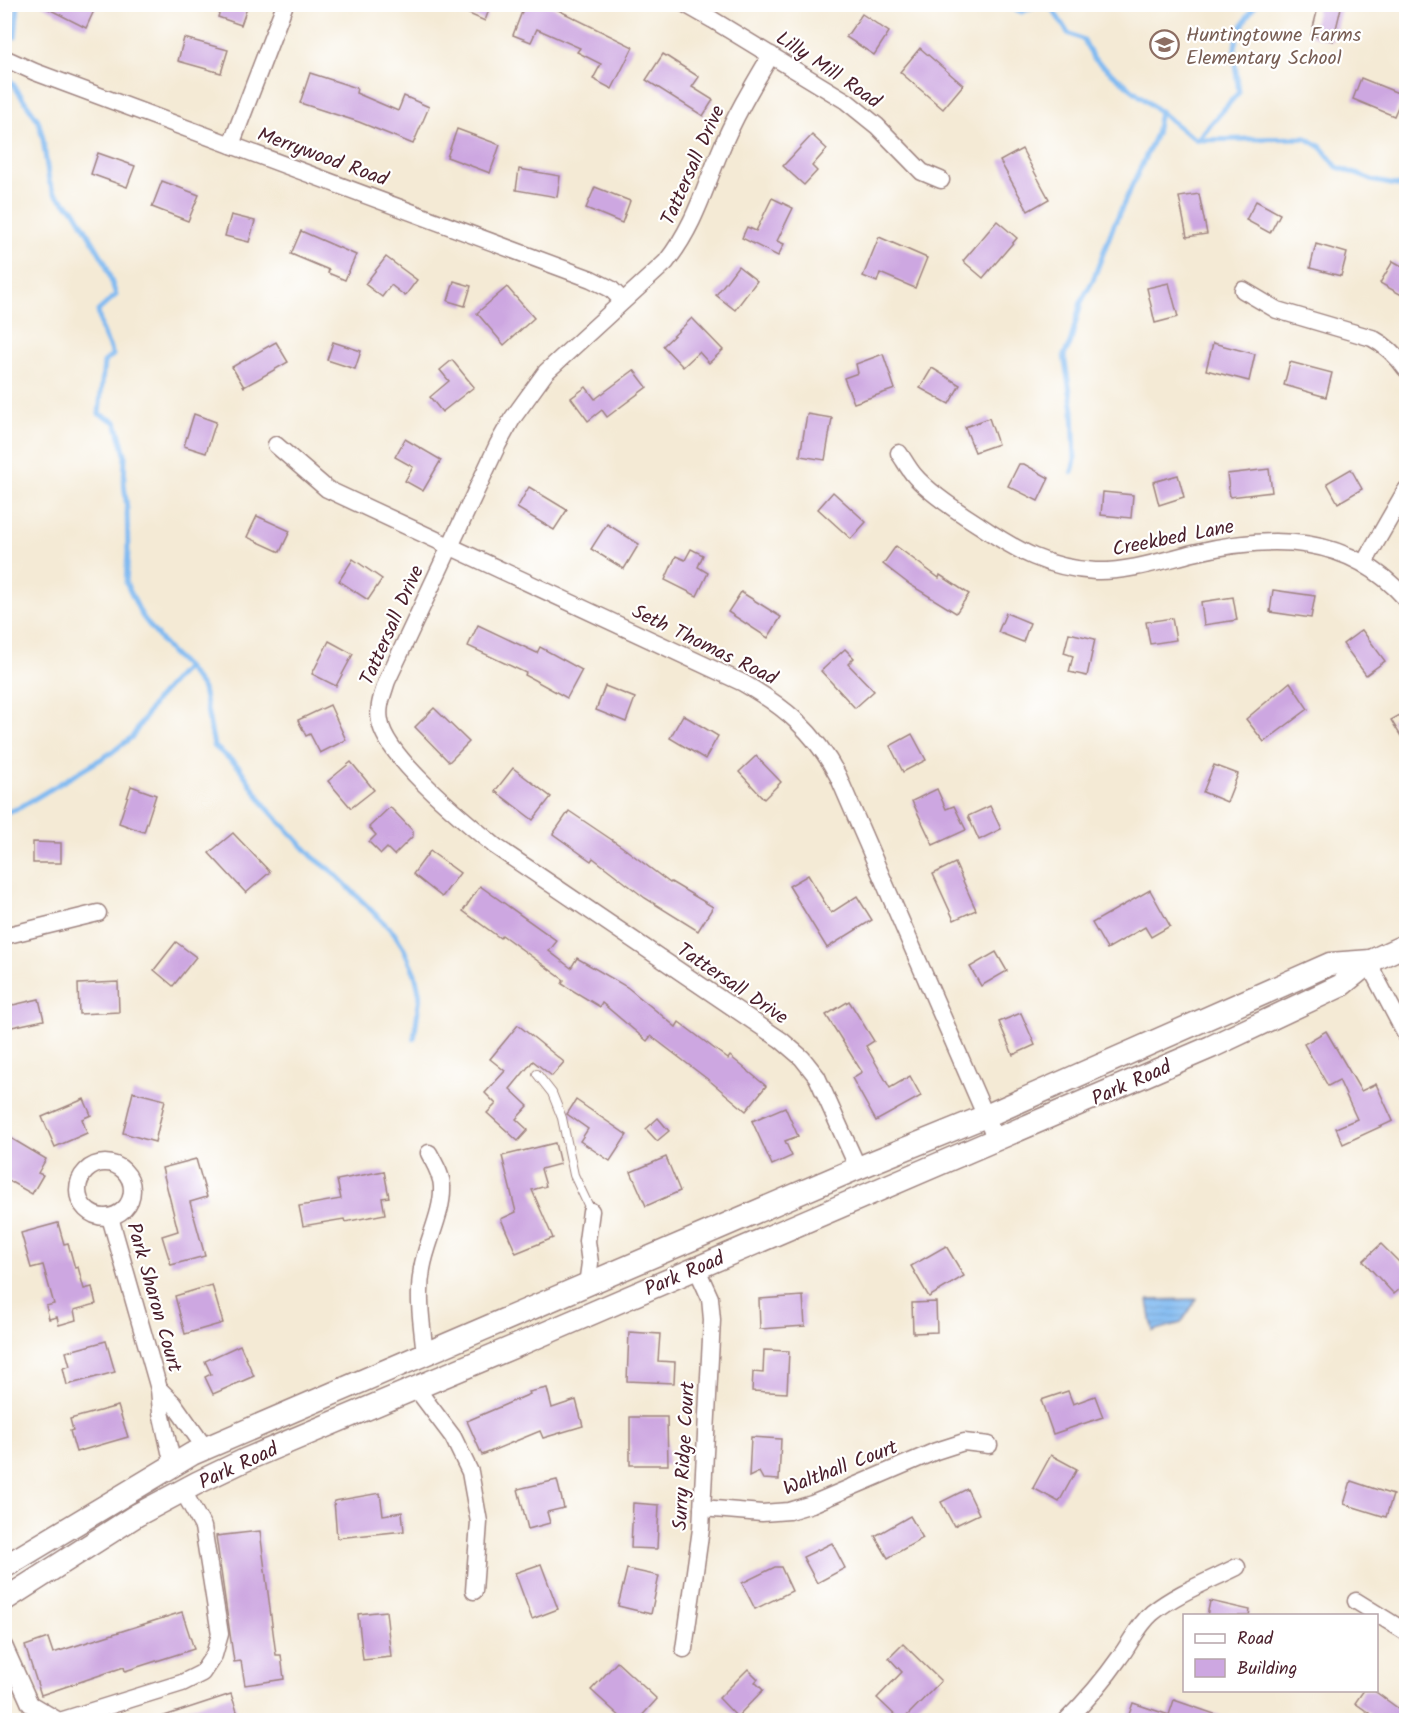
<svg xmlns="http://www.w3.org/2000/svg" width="1411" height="1725" viewBox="0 0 1411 1725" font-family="Kalam,sans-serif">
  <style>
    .water { fill: url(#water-rules); stroke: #656c8e; stroke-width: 1.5 }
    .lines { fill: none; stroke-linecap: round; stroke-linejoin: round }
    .stream { stroke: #80baf1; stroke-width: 5 }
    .building { fill: #cda7e1 }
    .lane-casing { stroke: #9f8480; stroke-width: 10 }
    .street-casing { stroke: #9f8480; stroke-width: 19 }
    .secondary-casing { stroke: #9f8480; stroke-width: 25 }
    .lane { stroke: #fff; stroke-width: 8 }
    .street { stroke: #fff; stroke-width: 16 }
    .secondary { stroke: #fff; stroke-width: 22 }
    .labels { text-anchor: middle; stroke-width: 4.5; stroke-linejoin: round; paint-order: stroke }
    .education-label { font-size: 20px; fill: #785e54; stroke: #fff; text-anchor: start }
    .street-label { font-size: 20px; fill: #4a1f2b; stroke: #fff }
  </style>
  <defs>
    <pattern id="water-rules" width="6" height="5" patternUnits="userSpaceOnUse" patternTransform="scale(1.5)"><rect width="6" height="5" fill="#80baf1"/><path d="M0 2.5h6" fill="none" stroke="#709fcf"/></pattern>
  </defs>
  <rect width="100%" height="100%" fill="#fff"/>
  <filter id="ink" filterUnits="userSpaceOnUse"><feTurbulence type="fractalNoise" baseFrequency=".0167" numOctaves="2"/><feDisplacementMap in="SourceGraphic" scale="12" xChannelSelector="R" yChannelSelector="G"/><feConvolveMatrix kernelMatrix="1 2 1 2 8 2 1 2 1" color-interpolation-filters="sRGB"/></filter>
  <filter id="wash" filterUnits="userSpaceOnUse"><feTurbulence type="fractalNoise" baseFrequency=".008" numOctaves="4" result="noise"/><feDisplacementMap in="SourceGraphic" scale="24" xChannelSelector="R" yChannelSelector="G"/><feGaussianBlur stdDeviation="1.35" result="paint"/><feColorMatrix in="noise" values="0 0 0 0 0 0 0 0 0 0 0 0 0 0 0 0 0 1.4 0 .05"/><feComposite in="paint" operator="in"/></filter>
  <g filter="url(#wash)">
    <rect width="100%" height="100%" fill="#f4ead5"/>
    <polygon class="water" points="1197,1299 1181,1323 1153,1331 1148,1300"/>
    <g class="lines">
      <g class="stream">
        <polyline points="1002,4 1022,12 1038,4"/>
        <polyline points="1047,4 1053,10 1068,33 1084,40 1093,58 1185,132 1197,140 1306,138 1321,147 1337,167 1375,181 1406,187"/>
        <polyline points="15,37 18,4"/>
        <polyline points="10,80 38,120 43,139 49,181 54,193 75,211 105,262 116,295 98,311 102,331 113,355 104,362 99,414 116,422 125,454 124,483 127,509 128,552 126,583 142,616 171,653 186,667 203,689 214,746 239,767 266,807 313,857 333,872 394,933 403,947 415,974 420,996 414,1039"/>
        <path d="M 1197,140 L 1239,92 C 1233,50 1229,41 1256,4"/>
        <polyline points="1072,472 1075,460 1073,411 1064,355 1070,344 1081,302 1093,280 1113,227 1156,134 1160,111"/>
        <polyline points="4,813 19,808 111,753 132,737 156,700 186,667"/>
      </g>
    </g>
    <g id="blocks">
      <g class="building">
        <polygon points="39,4 97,4 86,28"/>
        <polygon points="222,4 238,4 247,8 241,25 218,17"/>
        <polygon points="446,4 491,4 485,21"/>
        <polygon points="525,4 546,4 633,47 612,89 593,79 601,64 577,52 580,48 537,29 531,42 513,35"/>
        <polygon points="1319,4 1342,4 1333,41 1311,35"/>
        <polygon points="862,14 889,32 874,55 846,37"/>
        <polygon points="184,38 228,50 221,73 178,61"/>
        <polygon points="920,48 963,85 943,109 900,72"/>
        <polygon points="663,54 699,77 692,87 713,100 703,116 646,80"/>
        <polygon points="310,73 357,88 356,93 398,111 404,96 429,107 413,144 359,122 300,103"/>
        <polygon points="1361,78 1403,95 1394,116 1353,99"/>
        <polygon points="457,129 500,145 490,173 447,157"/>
        <polygon points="812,135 827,149 812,166 817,171 804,185 783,166"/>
        <polygon points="1022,149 1049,199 1028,211 1000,161"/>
        <polygon points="98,153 135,166 127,187 91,174"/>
        <polygon points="519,169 560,176 557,197 516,190"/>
        <polygon points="162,181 199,195 188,221 152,207"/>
        <polygon points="595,187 630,201 622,223 586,208"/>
        <polygon points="1199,194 1207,234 1187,237 1179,197"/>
        <polygon points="772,198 793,208 777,241 784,244 778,256 742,238 747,227 756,231"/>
        <polygon points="1256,201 1280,214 1270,233 1246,220"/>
        <polygon points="231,215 255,221 249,242 225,236"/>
        <polygon points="997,221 1017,238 983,278 963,261"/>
        <polygon points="301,231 356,255 345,280 328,273 329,270 291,254"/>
        <polygon points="879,237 927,258 915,288 880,273 877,282 863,276"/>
        <polygon points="1316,244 1347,253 1341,276 1310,268"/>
        <polygon points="386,257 417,280 405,296 391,285 382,297 365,284"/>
        <polygon points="1393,261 1407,269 1407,298 1380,283"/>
        <polygon points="738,266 757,281 735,310 716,295"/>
        <polygon points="454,281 471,286 465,306 448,301"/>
        <polygon points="1169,283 1178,317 1155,323 1147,288"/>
        <polygon points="507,287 534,318 504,345 477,313"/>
        <polygon points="692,318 723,350 709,363 699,352 683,367 663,346"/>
        <polygon points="276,342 288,362 244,387 232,367"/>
        <polygon points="333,342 361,351 355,369 327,360"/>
        <polygon points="1213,343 1255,354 1249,381 1206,370"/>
        <polygon points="883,354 895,389 854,403 844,378 858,373 856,364"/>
        <polygon points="452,360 474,387 442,412 430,397 449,381 440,370"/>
        <polygon points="1290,362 1332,373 1326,397 1284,385"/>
        <polygon points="932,368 960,385 949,404 920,388"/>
        <polygon points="634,370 647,387 607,417 602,410 588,421 571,398 586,387 595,399"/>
        <polygon points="194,414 216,422 206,453 184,446"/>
        <polygon points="807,414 832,418 825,460 800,456"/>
        <polygon points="989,418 998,444 975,452 965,427"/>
        <polygon points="405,439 441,460 423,491 405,481 413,467 395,457"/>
        <polygon points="1019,464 1024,464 1049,478 1038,501 1008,486"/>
        <polygon points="1269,469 1272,492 1230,497 1227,474"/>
        <polygon points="1351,469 1362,489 1338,503 1327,483"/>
        <polygon points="1178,475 1184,497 1159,505 1153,482"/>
        <polygon points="529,487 567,510 554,530 517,508"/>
        <polygon points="833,492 866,522 851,539 818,509"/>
        <polygon points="1103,492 1133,495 1131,518 1101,515"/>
        <polygon points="257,516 290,531 280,552 247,537"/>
        <polygon points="607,524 639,544 624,569 591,549"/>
        <polygon points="896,546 939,578 940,575 969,594 956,613 909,584 883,564"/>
        <polygon points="691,549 703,555 698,567 708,573 697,596 665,580 676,556 685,560"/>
        <polygon points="353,559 382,579 368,600 339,581"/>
        <polygon points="1273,590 1315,596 1311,618 1270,612"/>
        <polygon points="741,592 781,617 768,638 728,612"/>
        <polygon points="1233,597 1237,620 1204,625 1201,602"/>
        <polygon points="1006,613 1030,623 1023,642 998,632"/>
        <polygon points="1172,618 1176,640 1150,644 1146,622"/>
        <polygon points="478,625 537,653 540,647 582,670 567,698 525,675 526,673 468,646"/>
        <polygon points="1362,630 1385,661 1366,675 1343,644"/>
        <polygon points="1069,633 1095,639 1087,676 1069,672 1073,656 1064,653"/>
        <polygon points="329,641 353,654 336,686 312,674"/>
        <polygon points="845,649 854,658 848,664 874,691 855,708 821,671"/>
        <polygon points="1290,682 1308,709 1264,742 1246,719"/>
        <polygon points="605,686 635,698 626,722 596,710"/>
        <polygon points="330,705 346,740 320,753 310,734 306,736 298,720"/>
        <polygon points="434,708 469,742 449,762 415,727"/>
        <polygon points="1407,711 1407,746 1391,720"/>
        <polygon points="683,715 718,736 705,759 670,738"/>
        <polygon points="912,734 926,760 903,772 890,746"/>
        <polygon points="756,756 781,782 764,799 739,772"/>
        <polygon points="351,762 374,790 351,808 328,781"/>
        <polygon points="1214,765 1238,774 1227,802 1203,792"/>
        <polygon points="513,768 551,797 533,820 495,791"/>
        <polygon points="131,786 156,795 144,832 119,823"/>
        <polygon points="937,789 946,809 954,806 966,830 933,845 912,801"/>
        <polygon points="990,806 1001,829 979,840 968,816"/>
        <polygon points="390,807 413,831 413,836 394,855 387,848 381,854 369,842 376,835 369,827"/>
        <polygon points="569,811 621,846 670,883 671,882 713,907 698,931 645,898 593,858 591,861 553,834"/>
        <polygon points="233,833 270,872 246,893 209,853"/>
        <polygon points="33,842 61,843 61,863 33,863"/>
        <polygon points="430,851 460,873 442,897 413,874"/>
        <polygon points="955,863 976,910 954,920 933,874"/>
        <polygon points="808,875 831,913 857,896 872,920 827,948 789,886"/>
        <polygon points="480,886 557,941 549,951 571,968 577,958 627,987 676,1027 679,1022 728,1059 730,1056 766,1086 746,1111 710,1081 651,1036 647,1041 602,1003 600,1007 562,984 564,980 502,935 500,938 463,911"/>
        <polygon points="1150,890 1170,926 1151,937 1145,927 1107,949 1092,923"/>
        <polygon points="176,942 196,957 173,986 154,970"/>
        <polygon points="996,952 1007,971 981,986 970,967"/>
        <polygon points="118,982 119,1012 79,1014 78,984"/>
        <polygon points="39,999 44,1020 7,1028 4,1007"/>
        <polygon points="849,1001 874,1041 866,1046 890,1088 910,1076 921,1096 876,1121 852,1078 862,1072 826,1015"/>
        <polygon points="1021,1013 1035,1045 1013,1055 999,1022"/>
        <polygon points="518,1025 564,1062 552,1076 533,1061 510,1089 528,1106 516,1119 528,1130 518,1141 487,1113 496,1104 485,1093 505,1071 490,1059"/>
        <polygon points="1326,1031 1361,1091 1376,1084 1393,1121 1343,1144 1336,1128 1357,1119 1339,1080 1328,1086 1304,1044"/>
        <polygon points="133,1092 165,1100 155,1142 123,1133"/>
        <polygon points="84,1099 91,1115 82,1119 87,1133 55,1147 42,1117"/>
        <polygon points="576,1100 627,1135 610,1161 580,1141 588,1129 567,1114"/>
        <polygon points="785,1107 798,1136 785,1141 792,1156 772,1165 752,1121"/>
        <polygon points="658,1118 669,1131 657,1141 646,1129"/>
        <polygon points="9,1137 46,1159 38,1173 43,1175 32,1194 4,1178 4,1146"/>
        <polygon points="555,1143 560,1164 541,1169 546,1186 532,1190 553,1238 516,1253 501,1219 516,1212 502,1156"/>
        <polygon points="666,1157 680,1191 646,1206 631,1172"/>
        <polygon points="196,1159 207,1197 190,1202 205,1256 171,1265 162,1236 178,1231 162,1168"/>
        <polygon points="384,1171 389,1197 382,1198 385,1214 345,1222 344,1219 303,1226 299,1206 341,1199 337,1180"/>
        <polygon points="58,1223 64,1244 68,1243 75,1268 78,1267 84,1289 92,1287 96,1304 74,1310 76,1320 59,1325 57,1317 49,1319 46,1306 54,1304 43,1265 31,1268 21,1233"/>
        <polygon points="1381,1244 1407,1270 1407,1283 1394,1294 1363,1261"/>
        <polygon points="946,1246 964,1276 929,1297 911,1266"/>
        <polygon points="212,1285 223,1323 185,1334 175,1296"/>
        <polygon points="803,1296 805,1326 760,1329 759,1299"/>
        <polygon points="936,1302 937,1332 913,1333 912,1303"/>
        <polygon points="629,1332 660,1334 658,1361 675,1362 674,1383 627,1381"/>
        <polygon points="106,1341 115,1372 67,1385 63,1368 70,1366 66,1352"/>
        <polygon points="240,1345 254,1376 213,1394 205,1377 211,1374 205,1361"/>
        <polygon points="764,1350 789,1351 787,1393 752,1391 753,1372 763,1373"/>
        <polygon points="547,1388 552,1408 576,1400 583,1426 543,1438 540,1431 482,1455 467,1421 530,1394 529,1392"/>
        <polygon points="1068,1391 1073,1404 1095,1396 1103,1417 1053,1434 1041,1400"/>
        <polygon points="118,1406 128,1437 76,1452 70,1431 73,1430 70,1419"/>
        <polygon points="630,1417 667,1417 668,1465 630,1465"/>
        <polygon points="751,1437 781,1439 779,1480 763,1479 759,1472 749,1477"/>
        <polygon points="1051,1455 1077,1469 1059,1502 1033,1488"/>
        <polygon points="557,1480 564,1508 547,1512 550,1523 528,1529 518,1489"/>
        <polygon points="1351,1481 1393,1495 1386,1517 1344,1504"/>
        <polygon points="967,1489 979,1514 954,1526 941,1502"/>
        <polygon points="380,1493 383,1515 402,1512 404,1531 337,1538 334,1501"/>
        <polygon points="633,1503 659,1505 657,1549 631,1548"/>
        <polygon points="910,1516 923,1538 888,1558 875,1536"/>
        <polygon points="260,1531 276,1655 281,1655 284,1679 245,1685 241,1661 234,1662 216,1536"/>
        <polygon points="832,1543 845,1568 817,1583 803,1557"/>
        <polygon points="541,1564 558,1609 532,1619 515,1573"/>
        <polygon points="775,1567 781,1567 792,1591 755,1609 742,1583"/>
        <polygon points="627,1569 659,1576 651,1614 618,1606"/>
        <polygon points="1210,1601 1250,1610 1249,1616 1207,1616"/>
        <polygon points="386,1611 391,1657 363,1660 358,1614"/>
        <polygon points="182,1612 194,1649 125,1671 124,1667 41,1695 25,1646 48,1638 53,1653"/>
        <polygon points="903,1644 941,1681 903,1720 900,1720 877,1698 902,1672 889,1658"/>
        <polygon points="617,1662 657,1699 638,1720 624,1720 591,1690"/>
        <polygon points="748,1669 758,1679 755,1682 763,1690 737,1717 719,1698"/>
        <polygon points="1364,1690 1373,1690 1403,1712 1397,1720 1379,1720 1355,1703"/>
        <polygon points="231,1694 240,1720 158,1720 158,1718"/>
        <polygon points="1174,1700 1226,1718 1226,1720 1127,1720 1133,1703 1169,1715"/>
      </g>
    </g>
  </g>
  <g filter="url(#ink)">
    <use href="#blocks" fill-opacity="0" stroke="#9f8480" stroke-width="1.5"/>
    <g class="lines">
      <defs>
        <polyline id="lane" points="537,1074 552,1093 562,1118 574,1175 591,1211"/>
        <g id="street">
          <polyline points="685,4 713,20 846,101 877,126 922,172 941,180"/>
          <path d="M 771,55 C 752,87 733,119 719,154 C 703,193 693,228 666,262 L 546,372 L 512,419 L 498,444 L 387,681 C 383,694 377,707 380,721 C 385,757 466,822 495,846 L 781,1040 L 802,1058 L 817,1077 L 858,1168"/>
          <polyline points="4,58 35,72 591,279 611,289 623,301"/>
          <polyline points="231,145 285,4"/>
          <path d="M 1243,290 L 1277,310 L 1372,338 C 1387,346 1397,356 1406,369"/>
          <path d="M 276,445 L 327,489 L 743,683 C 785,707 815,732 838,776 L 996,1140"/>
          <path d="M 899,453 C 904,460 908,468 914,475 C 928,492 960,513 979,525 C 1017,551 1048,568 1095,571 C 1128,572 1161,561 1193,553 C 1272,534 1349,534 1406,599"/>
          <polyline points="1364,563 1406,490"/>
          <polyline points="4,936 98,913"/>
          <polyline points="1371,961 1374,974 1406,1035"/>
          <circle cx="105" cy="1190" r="27"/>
          <polyline points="110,1217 159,1389"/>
          <polyline points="587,1285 590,1263 587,1241 591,1211"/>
          <path d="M 425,1354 C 422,1326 417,1297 422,1269 C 426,1243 443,1213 442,1187 C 442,1175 434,1163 429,1153"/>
          <polyline points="416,1388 453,1437 470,1472 479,1522 474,1591"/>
          <polyline points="173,1465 161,1412 159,1389 174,1404 205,1448"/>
          <polyline points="702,1508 762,1513 789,1511 812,1504 936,1451 964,1442 989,1445"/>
          <polyline points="1356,1601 1406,1632"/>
          <polyline points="4,1646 30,1704 57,1720"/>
          <polyline points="684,1649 701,1529 712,1320 710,1298 696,1267"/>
          <polyline points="63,1720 182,1683 202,1673 214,1655 220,1634 203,1527 183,1491"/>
          <path d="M 1067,1720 C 1086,1701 1104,1680 1120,1657 C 1131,1642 1138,1625 1152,1613 C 1177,1593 1209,1581 1237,1567"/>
        </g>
        <g id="secondary">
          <polyline points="4,1567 192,1454 858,1168 986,1116 1330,964 1371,961"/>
          <polyline points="4,1600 137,1515 197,1483 245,1460 518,1345 1211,1047 1340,986 1371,961 1406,945"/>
        </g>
      </defs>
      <use href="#lane" class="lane-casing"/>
      <use href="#street" class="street-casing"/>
      <use href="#secondary" class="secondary-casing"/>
      <use href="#lane" class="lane"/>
      <use href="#street" class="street"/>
      <use href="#secondary" class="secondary"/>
    </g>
  </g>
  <defs>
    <symbol id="school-ring" viewBox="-11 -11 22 22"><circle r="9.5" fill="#fff" stroke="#8d6e63" stroke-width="1.5"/><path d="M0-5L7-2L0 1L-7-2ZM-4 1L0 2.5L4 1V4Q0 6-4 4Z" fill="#8d6e63"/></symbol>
  </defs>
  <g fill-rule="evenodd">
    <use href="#school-ring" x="1148" y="28" width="33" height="33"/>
  </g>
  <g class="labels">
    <g class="education-label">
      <text x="1186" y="41">Huntingtowne Farms<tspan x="1186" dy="23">Elementary School</tspan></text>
    </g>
    <g class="street-label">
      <text transform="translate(829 69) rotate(34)" y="7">Lilly Mill Road</text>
      <text transform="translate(323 156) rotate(20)" y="7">Merrywood Road</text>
      <text transform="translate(692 165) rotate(-66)" y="7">Tattersall Drive</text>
      <text transform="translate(1173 537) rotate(-11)" y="7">Creekbed Lane</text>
      <text transform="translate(391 625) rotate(-66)" y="7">Tattersall Drive</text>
      <text transform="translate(705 644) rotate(26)" y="7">Seth Thomas Road</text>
      <text transform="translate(733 983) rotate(34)" y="7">Tattersall Drive</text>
      <text transform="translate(1131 1082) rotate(-24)" y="7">Park Road</text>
      <text transform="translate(684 1273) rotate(-23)" y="7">Park Road</text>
      <text transform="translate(155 1297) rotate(74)" y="7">Park Sharon Court</text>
      <text transform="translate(683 1456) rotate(-87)" y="7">Surry Ridge Court</text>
      <text transform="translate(238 1465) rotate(-25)" y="7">Park Road</text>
      <text transform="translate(840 1467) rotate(-21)" y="7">Walthall Court</text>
    </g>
  </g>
  <rect width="1411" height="1725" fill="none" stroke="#fff" stroke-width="24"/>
  <rect x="1183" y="1614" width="195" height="78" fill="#ffffff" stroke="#b7a5aa" stroke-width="1.5"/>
  <rect x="1195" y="1634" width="30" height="9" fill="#ffffff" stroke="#b7a5aa" stroke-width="1.5"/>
  <text x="1237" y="1644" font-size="18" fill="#4a1f2b">Road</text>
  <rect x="1195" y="1659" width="30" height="18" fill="#cda7e1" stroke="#b7a5aa" stroke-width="1.5"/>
  <text x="1237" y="1674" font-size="18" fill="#4a1f2b">Building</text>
</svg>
